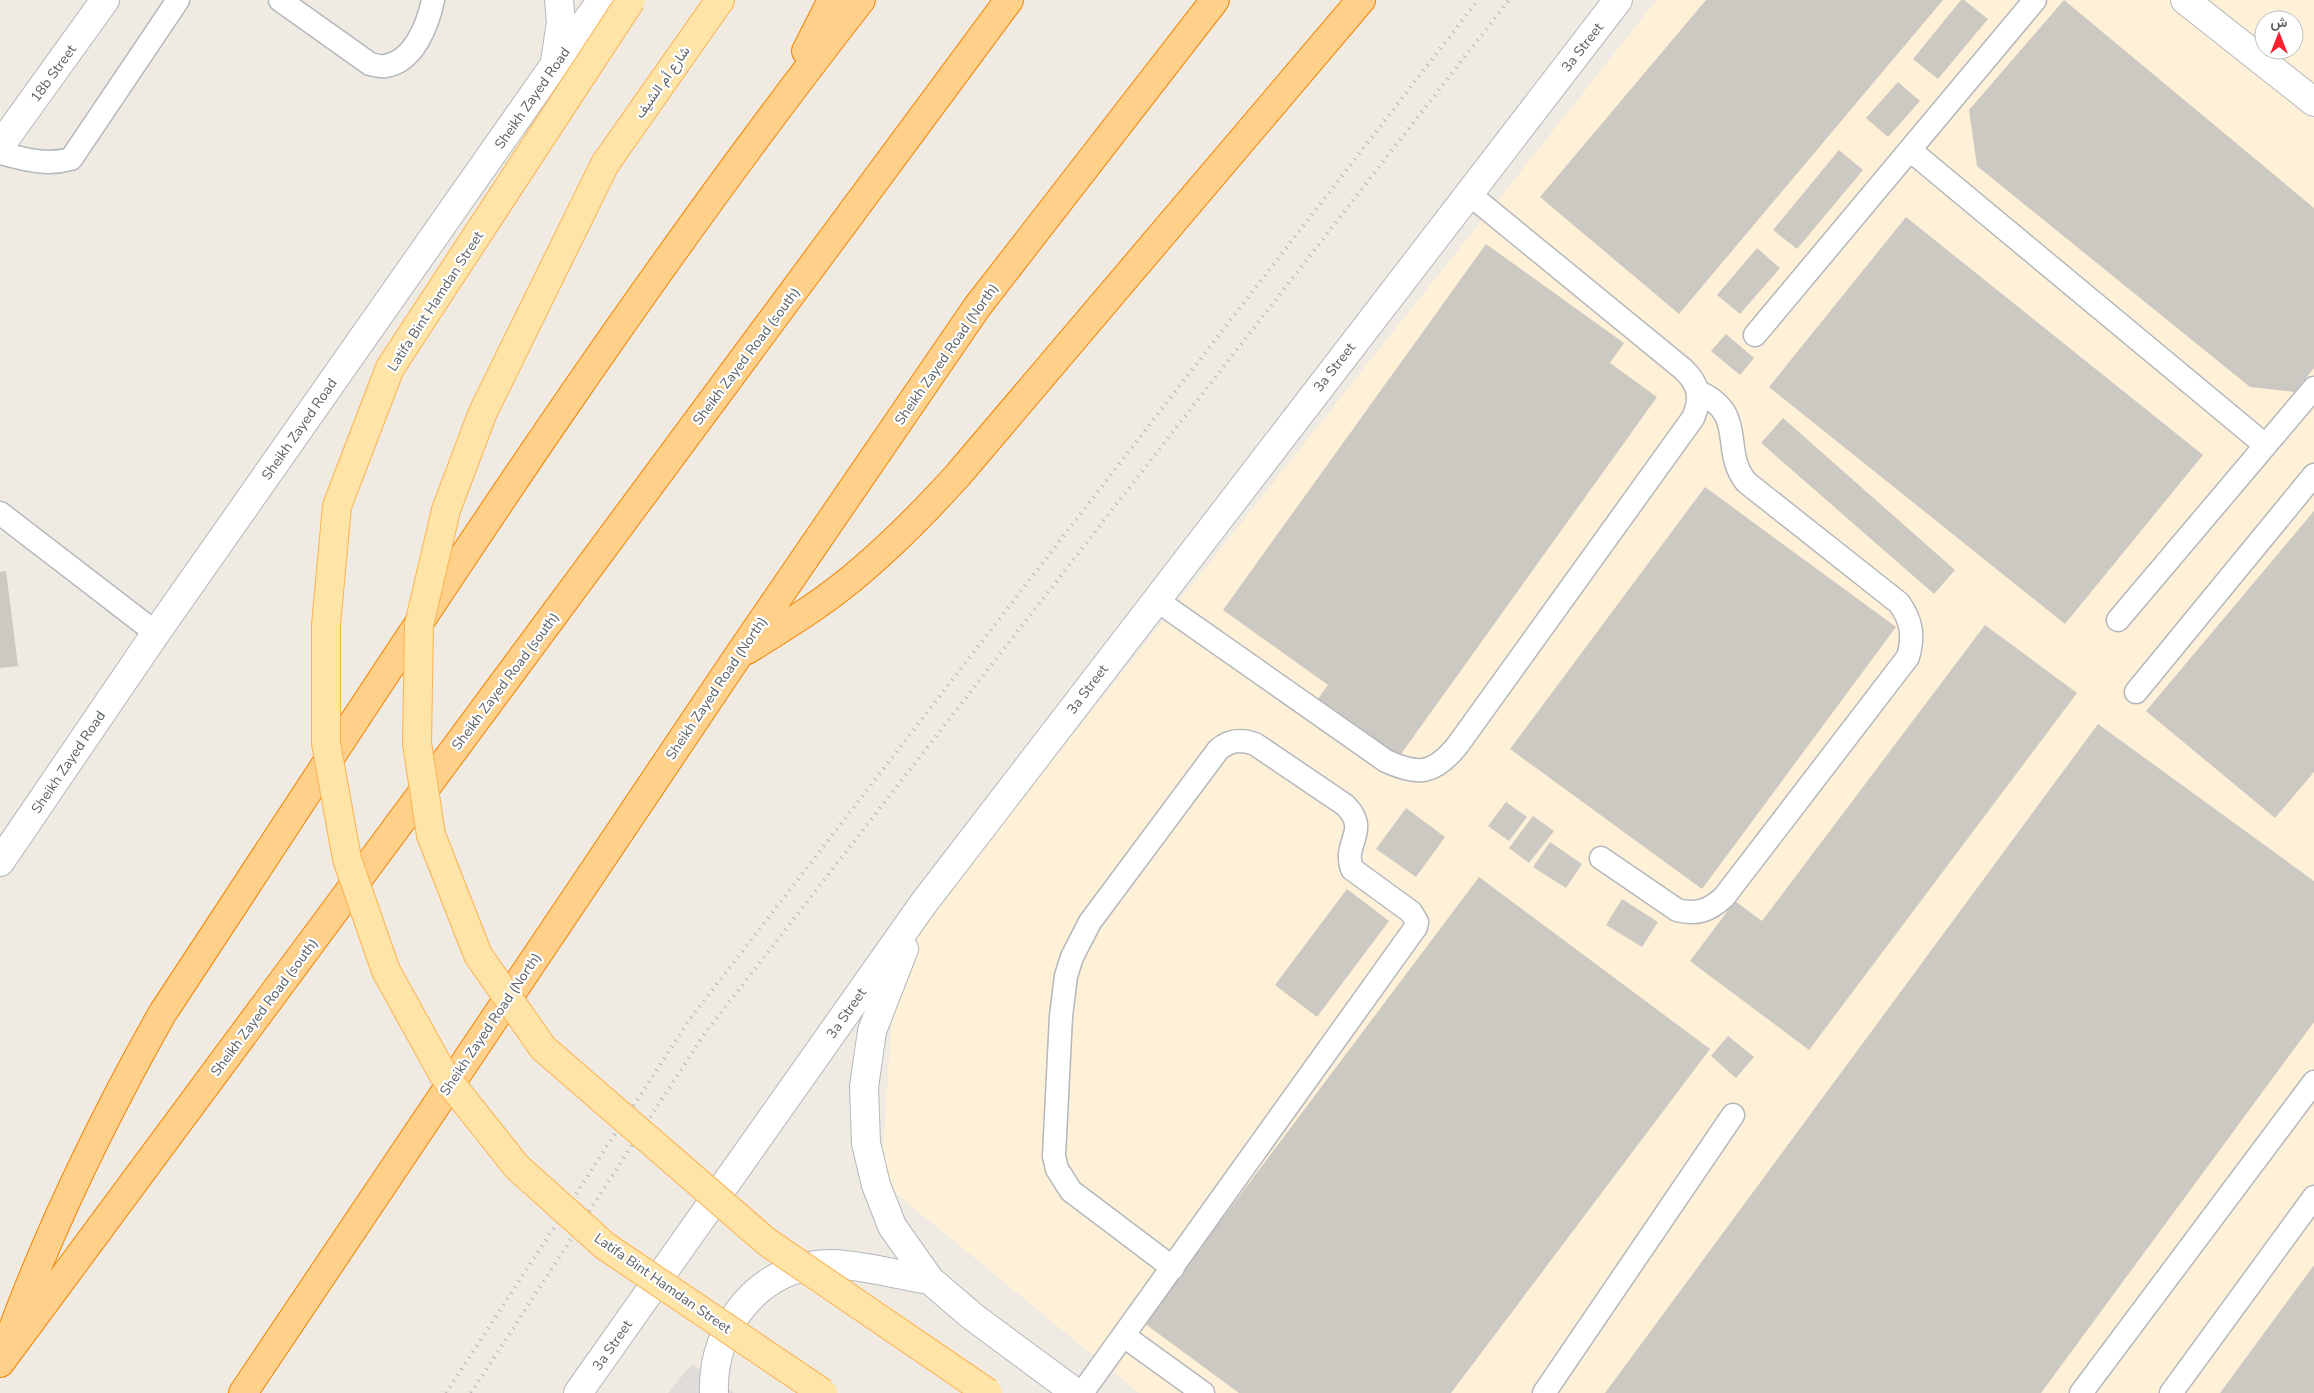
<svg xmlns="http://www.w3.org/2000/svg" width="2314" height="1393" viewBox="0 0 2314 1393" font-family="'Nunito Sans',Vazirmatn,sans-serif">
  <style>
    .commercial { fill: #fff0d8; fill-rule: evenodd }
    .industrial { fill: #e0ddd8 }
    .building { fill: #ccc8c2 }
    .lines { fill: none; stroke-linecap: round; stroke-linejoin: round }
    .service-casing { stroke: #b4b7bb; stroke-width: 25 }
    .minor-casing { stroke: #b4b7bb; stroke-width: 30 }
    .tertiary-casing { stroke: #b4b7bb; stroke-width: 30 }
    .primary-casing { stroke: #fdb24e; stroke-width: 30 }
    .motorway-casing { stroke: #f28300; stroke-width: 30 }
    .service { stroke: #fff; stroke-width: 22 }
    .minor { stroke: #fff; stroke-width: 28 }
    .tertiary { stroke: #fff; stroke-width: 28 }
    .primary { stroke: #ffe4a8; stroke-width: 28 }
    .motorway { stroke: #ffd08a; stroke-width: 28 }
    .rail { stroke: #b3b4b5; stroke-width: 4; stroke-dasharray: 1 6; stroke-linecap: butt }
    .primary-bridge-casing { stroke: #fdb24e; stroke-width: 30; stroke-linecap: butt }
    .primary-bridge { stroke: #ffe4a8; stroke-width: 28 }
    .labels { text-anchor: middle; stroke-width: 4.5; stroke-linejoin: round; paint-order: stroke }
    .street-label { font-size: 14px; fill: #5b6165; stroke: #fff }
  </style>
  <rect width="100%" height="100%" fill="#efebe3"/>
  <path class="commercial" d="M 1657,0 L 2314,0 L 2314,1393 L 1139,1393 L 881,1181 L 896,957 ZM 2264,20 L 2294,20 L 2294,50 L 2264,50 Z"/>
  <polygon class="industrial" points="692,1364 734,1393 668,1393"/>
  <g class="building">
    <polygon points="1706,0 1943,0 1679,314 1540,197"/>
    <polygon points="1961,0 1964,0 1988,19 1938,79 1913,59"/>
    <polygon points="2064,0 2314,208 2314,368 2295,392 2250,387 1977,166 1969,110"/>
    <polygon points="1898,82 1920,101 1888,137 1866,118"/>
    <polygon points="1839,150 1863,170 1797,249 1773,230"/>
    <polygon points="1906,217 2203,455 2065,624 1769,387"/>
    <polygon points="1486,244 1624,343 1610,363 1657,397 1396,761 1315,703 1328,685 1223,610"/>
    <polygon points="1757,248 1780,268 1740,314 1717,295"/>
    <polygon points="1726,334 1754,358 1740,375 1711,351"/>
    <polygon points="1783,418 1955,570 1934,594 1761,443"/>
    <polygon points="1705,487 1896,627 1702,889 1510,749"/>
    <polygon points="2314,511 2314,772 2275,818 2146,711"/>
    <polygon points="6,571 18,666 0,668 0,572"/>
    <polygon points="1985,625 2077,693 1809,1050 1690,961 1735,901 1762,921"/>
    <polygon points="2098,724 2314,881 2314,1022 2041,1393 1605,1393"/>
    <polygon points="1506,802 1527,817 1509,841 1488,826"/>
    <polygon points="1406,808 1445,837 1416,877 1376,849"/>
    <polygon points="1533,816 1554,831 1529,863 1509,848"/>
    <polygon points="1550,842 1582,864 1566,888 1533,867"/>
    <polygon points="1479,877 1710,1049 1451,1393 1239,1393 1144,1323"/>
    <polygon points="1347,889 1389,921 1317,1017 1275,985"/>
    <polygon points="1622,899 1658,922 1642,947 1606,925"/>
    <polygon points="1728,1036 1754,1057 1736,1078 1711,1056"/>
    <polygon points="2314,1265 2314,1393 2220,1393"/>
  </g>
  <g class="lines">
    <defs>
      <g id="service">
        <path d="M 280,0 L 370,64 C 375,65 381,67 385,66 C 414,62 428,24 433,0"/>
        <polyline points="1910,150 2265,445"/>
        <path d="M 0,153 C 25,159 45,166 71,159 L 178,0"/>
        <polyline points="1755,335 2035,0"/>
        <polyline points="0,513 156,633"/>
        <path d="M 1155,599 L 1386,761 C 1419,776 1434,774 1457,746 L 1693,418 C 1702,398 1699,384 1683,369 L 1468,193"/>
        <polyline points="2118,620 2314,388"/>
        <polyline points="2136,692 2314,475"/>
        <path d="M 1601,858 L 1677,910 C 1696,915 1709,911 1724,897 L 1908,657 C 1914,636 1912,621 1899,603 L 1746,482 C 1720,449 1748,415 1699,392"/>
        <polyline points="1124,1336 1203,1393"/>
        <path d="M 1082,1393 L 1416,927 L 1417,922 L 1411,912 L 1352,869 C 1342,843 1371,831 1345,805 L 1255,744 C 1240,739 1229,740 1218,750 L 1090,922 L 1072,957 L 1066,976 L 1061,1016 L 1054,1156 L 1057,1169 L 1071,1191 L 1173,1268"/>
        <polyline points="1544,1393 1733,1115"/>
        <polyline points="2081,1393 2314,1082"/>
        <polyline points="2171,1393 2314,1197"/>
      </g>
      <g id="minor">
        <polyline points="2185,0 2314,102"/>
        <polyline points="555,61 561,23 559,0"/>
        <polyline points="0,146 105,0"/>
        <polyline points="0,862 156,633 555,64 602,0"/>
      </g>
      <g id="tertiary">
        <polyline points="904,949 872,1031 864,1087 866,1143 876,1185 892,1226 930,1280 972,1316 1076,1393"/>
        <polyline points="578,1393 923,904 1618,0"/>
        <path d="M 714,1393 C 711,1325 763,1261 835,1264 C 866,1266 899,1275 930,1280"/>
      </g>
      <polyline id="primary" points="605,164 720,0"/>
      <g id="motorway">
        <polyline points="806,51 832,0"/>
        <path d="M 747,650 C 787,625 828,600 863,569 C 897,540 928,508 958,475 L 1361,0"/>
        <path d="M 12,1331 C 53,1221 104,1117 162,1014 C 388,671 608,323 861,0"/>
        <polyline points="0,1363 1009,0"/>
        <polyline points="243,1393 738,656 977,307 1215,0"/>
      </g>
    </defs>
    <use href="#service" class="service-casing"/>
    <use href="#minor" class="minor-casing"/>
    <use href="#tertiary" class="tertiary-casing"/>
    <use href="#primary" class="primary-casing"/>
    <use href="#motorway" class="motorway-casing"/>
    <use href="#service" class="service"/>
    <use href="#minor" class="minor"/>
    <use href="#tertiary" class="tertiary"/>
    <use href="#primary" class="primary"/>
    <use href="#motorway" class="motorway"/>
    <g class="rail">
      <polyline points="446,1393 690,1019 1478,0"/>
      <polyline points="471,1393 705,1033 1509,0"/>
    </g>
    <defs>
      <g id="primary-bridge">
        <polyline points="631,0 390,368 337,506 326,625 326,743 347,859 386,971 443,1074 517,1167 605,1246 823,1393"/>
        <polyline points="605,164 483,412 446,510 419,625 417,743 431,835 478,955 543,1048 767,1242 988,1393"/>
      </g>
    </defs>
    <use href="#primary-bridge" class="primary-bridge-casing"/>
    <use href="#primary-bridge" class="primary-bridge"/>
  </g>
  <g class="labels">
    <g class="street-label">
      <text transform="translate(1582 47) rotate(-52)" y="5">3a Street</text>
      <text transform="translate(53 73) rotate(-54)" y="5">18b Street</text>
      <text transform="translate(662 82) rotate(-55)" y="5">شارع أم الشيف</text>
      <text transform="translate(532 98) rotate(-55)" y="5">Sheikh Zayed Road</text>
      <text transform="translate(435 301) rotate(-57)" y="5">Latifa Bint Hamdan Street</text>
      <text transform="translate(946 354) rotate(-55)" y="5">Sheikh Zayed Road (North)</text>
      <text transform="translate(746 356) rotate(-53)" y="5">Sheikh Zayed Road (south)</text>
      <text transform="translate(1334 367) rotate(-52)" y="5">3a Street</text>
      <text transform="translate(299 429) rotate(-55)" y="5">Sheikh Zayed Road</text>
      <text transform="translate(505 681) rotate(-53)" y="5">Sheikh Zayed Road (south)</text>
      <text transform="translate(716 688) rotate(-56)" y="5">Sheikh Zayed Road (North)</text>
      <text transform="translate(1087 689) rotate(-53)" y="5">3a Street</text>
      <text transform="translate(68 762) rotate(-56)" y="5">Sheikh Zayed Road</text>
      <text transform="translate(264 1007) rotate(-53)" y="5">Sheikh Zayed Road (south)</text>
      <text transform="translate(846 1013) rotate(-55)" y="5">3a Street</text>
      <text transform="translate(490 1024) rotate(-56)" y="5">Sheikh Zayed Road (North)</text>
      <text transform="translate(663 1283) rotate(35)" y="5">Latifa Bint Hamdan Street</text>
      <text transform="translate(612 1345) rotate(-55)" y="5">3a Street</text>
    </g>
  </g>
  <g transform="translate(2279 35)"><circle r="24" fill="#ffffff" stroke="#bdc0c1"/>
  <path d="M0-4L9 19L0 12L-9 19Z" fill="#f8202f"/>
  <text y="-8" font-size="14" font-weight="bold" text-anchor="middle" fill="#5b6165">ش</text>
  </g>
</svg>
